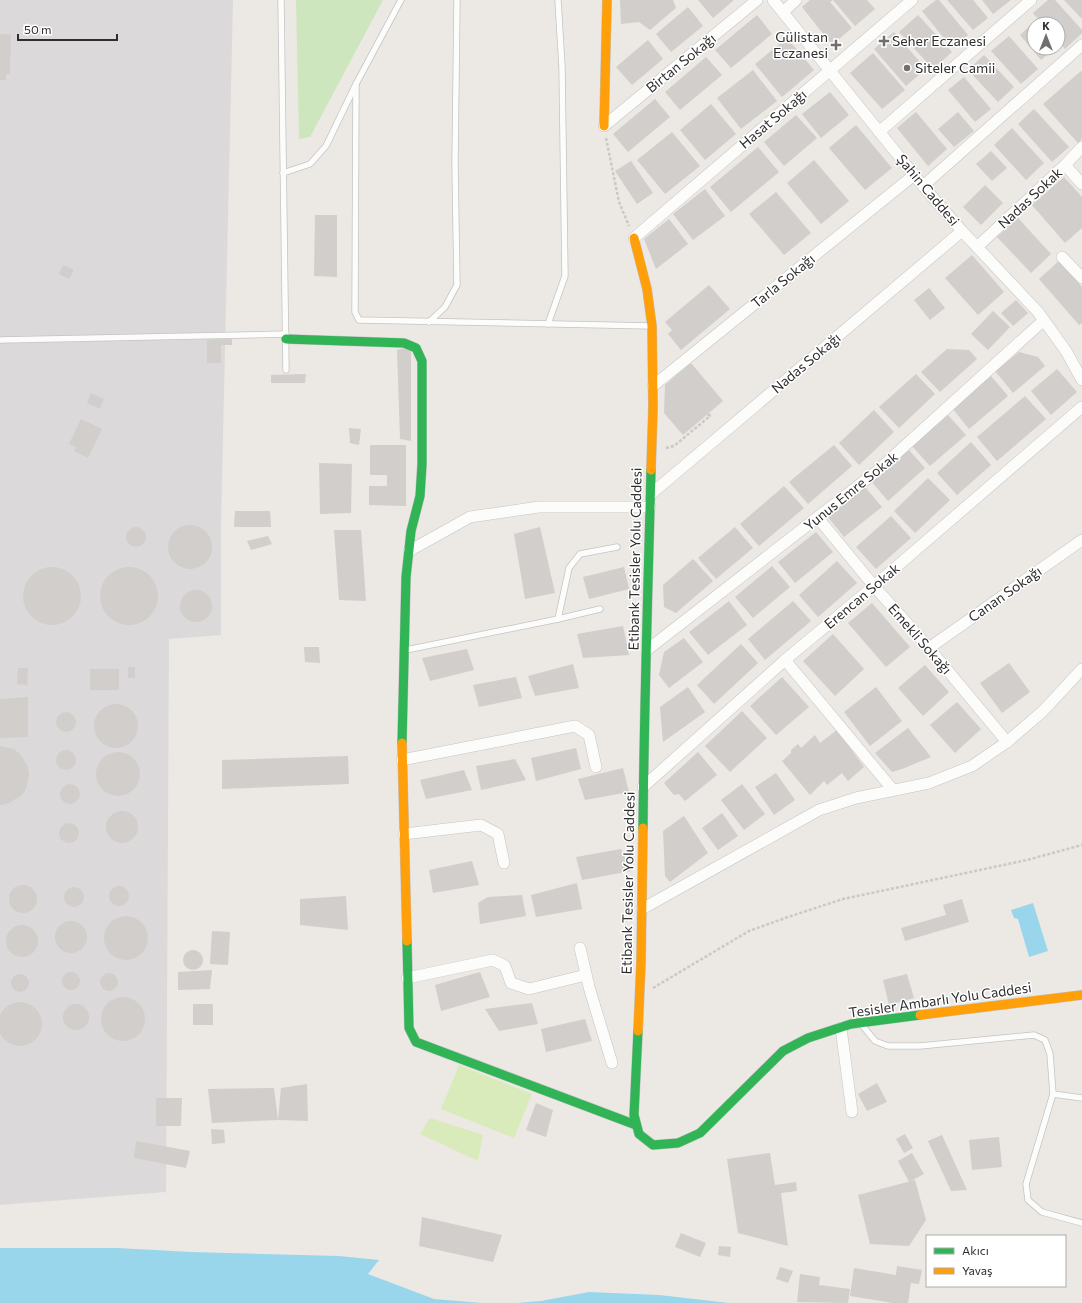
<svg xmlns="http://www.w3.org/2000/svg" width="1082" height="1303" viewBox="0 0 1082 1303" font-family="Commissioner,sans-serif">
  <style>
    .industrial { fill: #dcd9db }
    .green { fill: #cee6be }
    .pitch { fill: #d9eabb }
    .water { fill: #99d6ec }
    .building { fill: #d1cecb }
    .lines { fill: none; stroke-linecap: round; stroke-linejoin: round }
    .lane-casing { stroke: #c5c4c5; stroke-width: 7 }
    .street-casing { stroke: #c5c4c5; stroke-width: 12 }
    .fast-casing { stroke: #c5c4c5; stroke-width: 10 }
    .slow-casing { stroke: #c5c4c5; stroke-width: 10 }
    .path { stroke: #c9c9c8; stroke-width: 2.5; stroke-dasharray: 3 2; stroke-linecap: butt }
    .lane { stroke: #fcfcfb; stroke-width: 5.5 }
    .street { stroke: #fcfcfb; stroke-width: 11 }
    .fast { stroke: #30b455; stroke-width: 9 }
    .slow { stroke: #ff9f0a; stroke-width: 9 }
    .poi-dot { fill: #706f6e; stroke: #fff; stroke-width: 1.5 }
    .labels { text-anchor: middle; stroke-width: 3; stroke-linejoin: round; paint-order: stroke }
    .poi-label { font-size: 14px; fill: #2e2e2e; stroke: #fff; text-anchor: start }
    .street-label { font-size: 14px; fill: #2e2e2e; stroke: #fff }
  </style>
  <rect width="100%" height="100%" fill="#ece8e4"/>
  <polygon class="industrial" points="0,0 233,0 221,523 221,635 169,639 166,1192 0,1205"/>
  <polygon class="green" points="296,0 383,0 310,137 299,139"/>
  <g class="pitch">
    <polygon points="459,1065 532,1094 514,1138 441,1109"/>
    <polygon points="430,1118 483,1135 478,1161 420,1134"/>
  </g>
  <g class="water">
    <polygon points="1033,903 1048,951 1029,957 1018,919 1014,918 1011,910"/>
    <polygon points="0,1248 117,1248 191,1252 339,1256 379,1260 368,1274 434,1299 482,1303 0,1303"/>
    <polygon points="589,1292 659,1295 729,1303 517,1303 541,1301"/>
  </g>
  <g class="building">
    <polygon points="620,0 673,0 676,8 650,30 639,22 621,24"/>
    <polygon points="698,0 734,0 713,18"/>
    <polygon points="810,0 867,0 875,9 855,26 833,0 830,2 852,28 832,45 802,7"/>
    <polygon points="936,0 939,0 968,35 952,48 922,11"/>
    <polygon points="947,0 973,0 988,18 973,30"/>
    <polygon points="982,0 1011,0 993,14"/>
    <polygon points="1048,0 1055,0 1082,30 1082,33 1065,49 1058,41 1058,24 1042,24 1033,13"/>
    <polygon points="1064,0 1082,0 1082,19"/>
    <polygon points="688,7 703,26 671,52 656,34"/>
    <polygon points="757,15 772,34 731,68 715,50"/>
    <polygon points="918,15 952,52 933,69 899,32"/>
    <polygon points="1033,23 1034,25 1034,48 1055,48 1041,60 1020,35"/>
    <polygon points="894,32 926,69 906,86 874,49"/>
    <polygon points="0,34 11,35 10,74 6,74 6,80 0,80"/>
    <polygon points="1009,36 1038,69 1021,84 991,51"/>
    <polygon points="787,38 814,70 782,97 755,64"/>
    <polygon points="648,40 663,59 632,85 616,67"/>
    <polygon points="873,53 905,90 882,109 850,73"/>
    <polygon points="984,55 1014,87 998,102 968,70"/>
    <polygon points="706,57 722,75 680,110 665,92"/>
    <polygon points="753,70 777,101 741,129 717,98"/>
    <polygon points="1081,71 1082,72 1082,139 1078,143 1043,104"/>
    <polygon points="964,77 991,109 975,122 948,90"/>
    <polygon points="830,92 849,115 821,138 802,114"/>
    <polygon points="655,99 670,117 628,152 613,134"/>
    <polygon points="711,104 736,134 705,160 680,130"/>
    <polygon points="1034,109 1069,147 1052,162 1018,124"/>
    <polygon points="916,112 947,149 928,166 897,128"/>
    <polygon points="958,112 974,131 954,147 938,129"/>
    <polygon points="796,115 817,138 784,166 764,142"/>
    <polygon points="856,125 892,168 865,190 829,148"/>
    <polygon points="1012,128 1044,163 1026,180 994,145"/>
    <polygon points="672,132 700,166 665,194 637,160"/>
    <polygon points="758,147 779,172 731,212 710,187"/>
    <polygon points="991,151 1007,168 992,181 976,164"/>
    <polygon points="814,160 849,201 821,224 787,183"/>
    <polygon points="631,161 653,193 637,204 615,171"/>
    <polygon points="1064,177 1082,197 1082,228 1065,243 1032,205"/>
    <polygon points="985,185 1003,203 981,225 963,207"/>
    <polygon points="705,189 725,216 693,240 673,214"/>
    <polygon points="776,192 811,233 784,255 749,214"/>
    <polygon points="315,215 337,215 337,277 314,276"/>
    <polygon points="1018,218 1051,254 1031,273 997,237"/>
    <polygon points="669,219 688,244 656,269 644,239"/>
    <polygon points="972,255 1004,292 978,315 945,278"/>
    <polygon points="1059,261 1082,287 1082,323 1079,325 1039,279"/>
    <polygon points="63,265 74,270 69,279 59,274"/>
    <polygon points="709,285 730,309 681,350 668,334 672,330 665,322"/>
    <polygon points="929,288 945,308 930,320 914,300"/>
    <polygon points="1016,300 1028,313 1013,326 1001,313"/>
    <polygon points="993,311 1010,327 988,350 971,334"/>
    <polygon points="232,339 232,345 221,345 221,363 207,363 207,340"/>
    <polygon points="411,346 411,441 400,439 397,350"/>
    <polygon points="947,349 969,350 977,359 940,392 921,372"/>
    <polygon points="1019,352 1038,357 1045,366 1013,393 995,371"/>
    <polygon points="691,363 723,401 683,435 664,413 665,385"/>
    <polygon points="1057,369 1077,392 1051,415 1031,391"/>
    <polygon points="306,374 305,383 271,383 271,375"/>
    <polygon points="916,374 935,394 899,428 879,407"/>
    <polygon points="991,376 1008,396 969,429 952,408"/>
    <polygon points="91,393 104,399 100,409 87,403"/>
    <polygon points="1025,396 1046,419 997,461 977,437"/>
    <polygon points="874,410 894,432 859,465 839,443"/>
    <polygon points="948,415 966,435 930,466 912,446"/>
    <polygon points="81,419 102,429 88,458 74,451 76,447 69,444"/>
    <polygon points="349,428 361,429 359,445 350,443"/>
    <polygon points="971,442 991,465 957,495 937,473"/>
    <polygon points="370,445 406,445 406,506 369,505 369,486 387,486 387,475 370,475"/>
    <polygon points="834,445 852,466 808,504 789,482"/>
    <polygon points="908,449 925,468 888,501 871,481"/>
    <polygon points="319,463 352,464 351,513 320,514"/>
    <polygon points="928,478 950,500 915,533 894,511"/>
    <polygon points="784,486 804,508 759,546 740,524"/>
    <polygon points="865,487 882,507 844,537 828,517"/>
    <polygon points="235,511 270,511 271,527 234,527"/>
    <polygon points="891,516 911,538 876,569 856,547"/>
    <circle cx="190" cy="547" r="22"/>
    <circle cx="136" cy="537" r="10"/>
    <polygon points="540,527 555,593 525,599 514,534"/>
    <polygon points="735,527 753,548 716,579 698,558"/>
    <polygon points="334,530 361,530 366,601 339,600"/>
    <polygon points="816,532 833,552 795,583 778,562"/>
    <polygon points="268,536 272,544 251,550 247,541"/>
    <polygon points="693,559 713,581 676,613 664,607 663,585"/>
    <polygon points="837,561 857,583 818,617 799,595"/>
    <polygon points="772,566 790,587 753,618 735,597"/>
    <circle cx="129" cy="596" r="29"/>
    <circle cx="52" cy="596" r="29"/>
    <polygon points="624,567 629,589 589,599 583,577"/>
    <circle cx="196" cy="606" r="16"/>
    <polygon points="729,601 747,625 708,655 689,632"/>
    <polygon points="793,601 811,621 765,660 748,639"/>
    <polygon points="872,603 910,647 886,667 848,623"/>
    <polygon points="623,626 629,655 583,658 577,634"/>
    <polygon points="833,634 864,669 835,696 803,661"/>
    <polygon points="684,638 703,662 669,688 659,675 664,652"/>
    <polygon points="741,644 758,663 714,704 697,685"/>
    <polygon points="304,647 319,647 320,663 305,662"/>
    <polygon points="467,649 474,670 430,681 422,658"/>
    <polygon points="1009,663 1030,692 1002,713 980,683"/>
    <polygon points="573,664 579,688 535,696 528,676"/>
    <polygon points="925,665 949,692 923,716 898,688"/>
    <rect x="128" y="667" width="7" height="11"/>
    <polygon points="18,668 28,668 27,685 17,684"/>
    <rect x="90" y="669" width="29" height="21"/>
    <polygon points="516,677 522,698 479,707 473,685"/>
    <polygon points="782,677 809,707 776,735 750,706"/>
    <polygon points="688,687 705,712 663,742 660,707"/>
    <polygon points="876,687 902,721 870,746 844,712"/>
    <polygon points="28,697 28,737 0,738 0,699"/>
    <polygon points="957,702 981,729 955,753 930,725"/>
    <circle cx="116" cy="726" r="22"/>
    <polygon points="742,711 767,738 730,772 705,746"/>
    <circle cx="66" cy="722" r="10"/>
    <polygon points="908,728 931,757 902,769 892,772 875,753"/>
    <polygon points="837,730 864,767 848,781 842,773 827,785 824,781 810,795 782,761 791,753 791,750 798,744 801,748 815,735 820,743"/>
    <polygon points="0,746 14,749 21,755 28,767 29,775 26,789 22,795 9,803 2,805 0,805"/>
    <polygon points="576,748 581,769 536,781 531,758"/>
    <circle cx="66" cy="760" r="10"/>
    <circle cx="118" cy="774" r="22"/>
    <polygon points="698,752 717,775 685,801 679,794 674,795 664,783"/>
    <polygon points="348,756 349,784 222,789 222,760"/>
    <polygon points="515,759 526,780 481,790 476,766"/>
    <polygon points="623,768 629,792 585,800 578,779"/>
    <polygon points="464,770 472,790 426,799 420,780"/>
    <polygon points="776,773 795,800 774,815 755,787"/>
    <circle cx="70" cy="794" r="10"/>
    <polygon points="742,784 765,814 744,830 721,800"/>
    <circle cx="122" cy="827" r="16"/>
    <polygon points="722,813 738,836 718,850 702,828"/>
    <polygon points="684,816 708,853 670,882 665,876 663,831"/>
    <circle cx="69" cy="833" r="10"/>
    <polygon points="621,849 631,871 582,880 576,857"/>
    <polygon points="472,861 479,885 433,893 429,870"/>
    <polygon points="577,883 582,909 536,917 531,895"/>
    <circle cx="23" cy="899" r="14"/>
    <circle cx="119" cy="896" r="10"/>
    <circle cx="74" cy="897" r="10"/>
    <polygon points="522,895 526,916 480,924 478,903 488,897"/>
    <polygon points="346,896 348,930 300,925 300,899"/>
    <polygon points="962,899 969,922 905,941 901,928 946,915 943,905"/>
    <circle cx="126" cy="938" r="22"/>
    <circle cx="71" cy="937" r="16"/>
    <circle cx="22" cy="941" r="16"/>
    <polygon points="212,931 230,932 228,965 210,964"/>
    <circle cx="193" cy="960" r="10"/>
    <polygon points="212,970 210,989 178,990 178,972"/>
    <circle cx="71" cy="981" r="9"/>
    <polygon points="480,972 490,997 441,1011 435,985"/>
    <circle cx="109" cy="982" r="9"/>
    <circle cx="20" cy="983" r="9"/>
    <polygon points="907,974 914,998 889,1005 883,980"/>
    <circle cx="123" cy="1019" r="22"/>
    <circle cx="20" cy="1024" r="22"/>
    <polygon points="532,1003 538,1024 499,1031 485,1009"/>
    <circle cx="76" cy="1017" r="13"/>
    <rect x="193" y="1004" width="20" height="21"/>
    <polygon points="585,1019 592,1041 546,1052 541,1029"/>
    <polygon points="877,1083 887,1102 867,1111 858,1094"/>
    <polygon points="307,1084 308,1121 278,1120 212,1123 208,1089 274,1088 278,1120 281,1088"/>
    <polygon points="156,1098 182,1098 181,1126 156,1126"/>
    <polygon points="536,1103 553,1110 546,1137 526,1130"/>
    <polygon points="211,1129 224,1130 225,1143 212,1144"/>
    <polygon points="905,1134 913,1148 904,1153 896,1139"/>
    <polygon points="942,1135 967,1190 951,1191 928,1141"/>
    <polygon points="999,1137 1002,1167 972,1170 969,1140"/>
    <polygon points="136,1141 190,1151 186,1168 134,1158"/>
    <polygon points="770,1153 775,1185 796,1182 797,1191 781,1193 788,1246 738,1233 727,1159"/>
    <polygon points="912,1153 924,1174 909,1182 898,1161"/>
    <polygon points="915,1180 926,1220 909,1246 870,1244 858,1195"/>
    <polygon points="422,1217 502,1235 493,1262 419,1246"/>
    <polygon points="681,1233 706,1243 700,1257 675,1247"/>
    <polygon points="719,1246 731,1247 730,1257 718,1255"/>
    <polygon points="897,1266 922,1270 919,1284 911,1283 908,1303 893,1303 850,1296 854,1268 896,1275"/>
    <polygon points="780,1267 793,1271 788,1283 776,1279"/>
    <polygon points="800,1274 820,1277 819,1285 850,1289 848,1303 797,1302"/>
  </g>
  <g class="lines">
    <defs>
      <g id="lane">
        <polyline points="281,0 286,370"/>
        <polyline points="356,84 355,312 359,320 652,326"/>
        <polyline points="283,173 310,164 326,146 356,84 401,0"/>
        <polyline points="429,322 445,307 457,285 455,164 457,0"/>
        <polyline points="548,324 565,276 562,67 558,0"/>
        <polyline points="0,340 286,334"/>
        <polyline points="558,619 600,609"/>
        <polyline points="406,650 558,619 569,568 580,554 617,547"/>
        <polyline points="862,1025 875,1041 888,1046 920,1046 1034,1035 1045,1040 1050,1054 1053,1094 1026,1184 1028,1200 1042,1212 1082,1223"/>
        <polyline points="1053,1094 1082,1098"/>
      </g>
      <g id="street">
        <polyline points="773,0 923,186 962,231 1038,312 1066,351 1082,380"/>
        <polyline points="783,12 796,0"/>
        <polyline points="604,126 757,0"/>
        <polyline points="879,132 1031,0"/>
        <polyline points="1065,165 1082,184"/>
        <polyline points="923,186 1082,45"/>
        <polyline points="634,238 912,0"/>
        <polyline points="977,247 1065,165 1082,147"/>
        <polyline points="1062,257 1082,278"/>
        <polyline points="653,386 914,175"/>
        <polyline points="651,494 962,231"/>
        <polyline points="818,518 874,586 929,648 1007,742"/>
        <polyline points="409,551 470,517 539,507 650,507"/>
        <polyline points="929,648 1082,540"/>
        <polyline points="647,650 877,471 1044,320"/>
        <polyline points="785,660 893,790"/>
        <polyline points="402,760 575,726 589,735 596,767"/>
        <polyline points="643,787 785,660 874,586 1082,407"/>
        <polyline points="404,834 481,825 498,834 504,863"/>
        <polyline points="642,909 819,810 856,798 929,783 972,766 1007,742 1043,711 1082,669"/>
        <polyline points="580,948 589,987 612,1063"/>
        <polyline points="407,978 493,960 505,966 511,983 529,989 586,975"/>
        <polyline points="841,1028 852,1112"/>
      </g>
      <g id="fast">
        <polyline points="286,339 404,343 416,348 422,361 422,464 420,496 411,531 406,577 402,743"/>
        <path d="M 643,828 C 644,709 648,590 651,470"/>
        <polyline points="407,941 409,1028 416,1042 636,1125"/>
        <polyline points="638,1031 634,1115 639,1134 653,1145 678,1143 700,1133 783,1051 808,1038 851,1024 920,1015"/>
      </g>
      <g id="slow">
        <polyline points="604,126 607,0"/>
        <polyline points="634,238 647,289 652,326 653,407 651,470"/>
        <polyline points="402,743 407,941"/>
        <polyline points="920,1015 1082,995"/>
        <polyline points="638,1031 641,962 643,828"/>
      </g>
    </defs>
    <use href="#lane" class="lane-casing"/>
    <use href="#street" class="street-casing"/>
    <use href="#fast" class="fast-casing"/>
    <use href="#slow" class="slow-casing"/>
    <g class="path">
      <polyline points="606,138 619,202 629,226"/>
      <polyline points="666,448 674,446 710,416 708,414"/>
      <polyline points="653,988 749,931 788,917 843,899 1027,860 1082,845"/>
    </g>
    <use href="#lane" class="lane"/>
    <use href="#street" class="street"/>
    <use href="#fast" class="fast"/>
    <use href="#slow" class="slow"/>
  </g>
  <g class="poi-dot">
    <path d="M882 35h4v4h4v4h-4v4h-4v-4h-4v-4h4z"/>
    <path d="M834 39h4v4h4v4h-4v4h-4v-4h-4v-4h4z"/>
    <circle cx="907" cy="68" r="4"/>
  </g>
  <g class="labels">
    <g class="poi-label">
      <text x="828" y="42" text-anchor="end">Gülistan<tspan x="828" dy="16">Eczanesi</tspan></text>
      <text x="892" y="46">Seher Eczanesi</text>
      <text x="915" y="73">Siteler Camii</text>
    </g>
    <g class="street-label">
      <text transform="translate(681 63) rotate(-39)" y="5">Birtan Sokağı</text>
      <text transform="translate(773 119) rotate(-40)" y="5">Hasat Sokağı</text>
      <text transform="translate(928 190) rotate(50)" y="5">Şahin Caddesi</text>
      <text transform="translate(1030 198) rotate(-43)" y="5">Nadas Sokak</text>
      <text transform="translate(783 281) rotate(-39)" y="5">Tarla Sokağı</text>
      <text transform="translate(806 363) rotate(-40)" y="5">Nadas Sokağı</text>
      <text transform="translate(851 491) rotate(-39)" y="5">Yunus Emre Sokak</text>
      <text transform="translate(635 559) rotate(-89)" y="5">Etibank Tesisler Yolu Caddesi</text>
      <text transform="translate(1005 594) rotate(-35)" y="5">Canan Sokağı</text>
      <text transform="translate(862 596) rotate(-40)" y="5">Erencan Sokak</text>
      <text transform="translate(920 639) rotate(49)" y="5">Emekli Sokağı</text>
      <text transform="translate(628 883) rotate(-89)" y="5">Etibank Tesisler Yolu Caddesi</text>
      <text transform="translate(940 1000) rotate(-8)" y="5">Tesisler Ambarlı Yolu Caddesi</text>
    </g>
  </g>
  <rect x="926" y="1235" width="140" height="52" fill="#ffffff" stroke="#ababab"/>
  <rect x="934" y="1248" width="20" height="6" fill="#30b455" stroke="#ababab"/>
  <text x="962" y="1255" font-size="12" fill="#2e2e2e">Akıcı</text>
  <rect x="934" y="1268" width="20" height="6" fill="#ff9f0a" stroke="#ababab"/>
  <text x="962" y="1275" font-size="12" fill="#2e2e2e">Yavaş</text>
  <g transform="translate(1046 36)"><circle r="19" fill="#ffffff" stroke="#ababab"/>
  <path d="M0-3L7 15L0 10L-7 15Z" fill="#706f6e"/>
  <text y="-6" font-size="11" font-weight="bold" text-anchor="middle" fill="#2e2e2e">K</text>
  </g>
  <path d="M18 34v6h99v-6" fill="none" stroke="#2e2e2e" stroke-width="2"/>
  <text x="24" y="34" font-size="12" fill="#2e2e2e" stroke="#ffffff" stroke-width="3" paint-order="stroke">50 m</text>
</svg>
